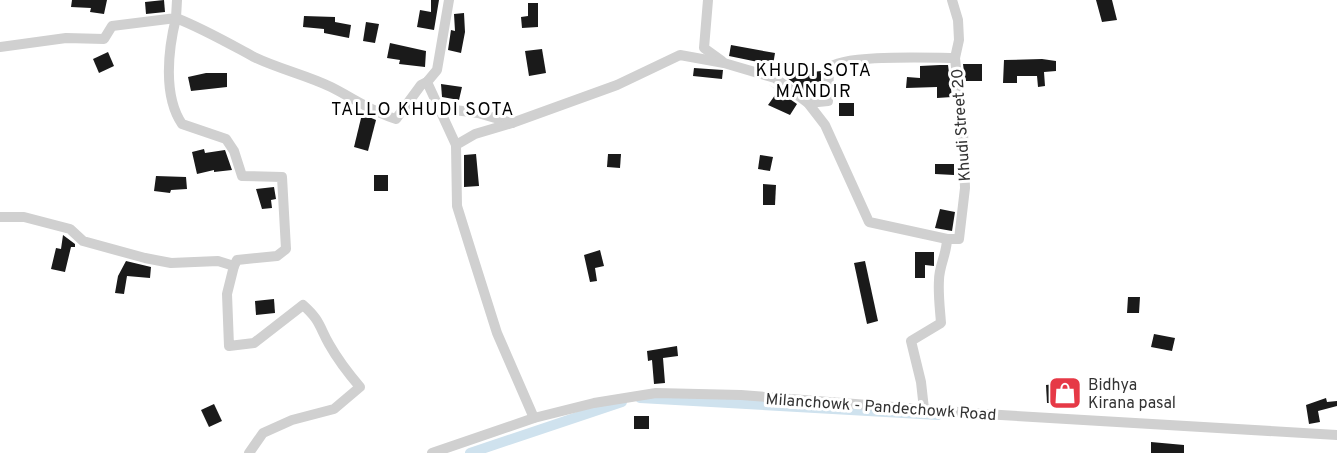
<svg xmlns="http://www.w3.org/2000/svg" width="1337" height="453" viewBox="0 0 1337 453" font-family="Overpass,sans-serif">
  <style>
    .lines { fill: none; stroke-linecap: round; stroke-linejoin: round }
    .canal { stroke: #cfe2ee; stroke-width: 10 }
    .building { fill: #1a1a1a }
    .minor { stroke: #d0d0d0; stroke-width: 10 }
    .labels { text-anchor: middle; stroke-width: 6; stroke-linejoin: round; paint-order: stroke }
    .street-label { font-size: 16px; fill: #333; stroke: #fff }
    .poi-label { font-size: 16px; fill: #333; stroke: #fff; text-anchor: start }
    .neighbourhood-label { font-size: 18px; letter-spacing: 1.5px; fill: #000; stroke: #fff }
  </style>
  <rect width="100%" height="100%" fill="#fff"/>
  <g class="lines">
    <g class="canal">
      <polyline points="640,398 938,415"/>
      <polyline points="470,453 622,402"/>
    </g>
  </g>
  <g class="building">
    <polygon points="72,0 107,0 104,14 90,12 91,8 71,7"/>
    <polygon points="164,0 165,12 146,14 145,2"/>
    <polygon points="431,0 439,0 434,30 417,27 420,10 431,12"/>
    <polygon points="1096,0 1112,0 1117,20 1102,22"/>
    <polygon points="528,3 538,3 538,27 522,28 521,17 528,16"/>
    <polygon points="464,13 465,32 461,53 448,50 451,30 455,31 454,14"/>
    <polygon points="304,16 335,17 335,22 351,25 349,38 324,33 324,29 303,27"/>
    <polygon points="366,22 379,24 375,43 363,41"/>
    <polygon points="390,43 426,51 425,67 399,64 400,60 387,58"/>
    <polygon points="731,45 775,53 773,65 729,56"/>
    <polygon points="542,49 546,73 529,76 525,51"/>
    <polygon points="108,52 114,66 99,73 93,59"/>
    <polygon points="1042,59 1056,61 1056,71 1044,72 1045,86 1038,87 1037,76 1017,76 1017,83 1003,83 1004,60"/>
    <polygon points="782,61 792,63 788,75 821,71 821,94 810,95 779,72"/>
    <polygon points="963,64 982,64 982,81 965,81"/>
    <polygon points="940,65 948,65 952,97 937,98 937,87 906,88 907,77 920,78 920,66"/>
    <polygon points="694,68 723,70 722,79 693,76"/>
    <polygon points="206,73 227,73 227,87 191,91 188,77"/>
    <polygon points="441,84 462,87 459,100 442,97"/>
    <polygon points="768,84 797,104 790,115 768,105 778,91"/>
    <rect x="839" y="103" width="15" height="13"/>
    <polygon points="362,114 376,120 368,151 354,147"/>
    <polygon points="204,149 205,153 225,150 232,170 214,172 214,170 197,174 192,152"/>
    <polygon points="476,154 479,186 464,187 464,155"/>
    <polygon points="608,154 621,154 620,168 607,167"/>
    <polygon points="760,155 773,157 770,171 758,169"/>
    <polygon points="935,164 954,164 954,175 935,174"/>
    <rect x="374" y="175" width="14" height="16"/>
    <polygon points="156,176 186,177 187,189 171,190 170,193 154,191"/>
    <polygon points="763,184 776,185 775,205 763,205"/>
    <polygon points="274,187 276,199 271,200 272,208 262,209 256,189"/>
    <polygon points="940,209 955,212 952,231 935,228"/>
    <polygon points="63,235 75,244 75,247 71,247 65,272 51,269 56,248 61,249"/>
    <polygon points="600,250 604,266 595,268 597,281 590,282 584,255"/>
    <polygon points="915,252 934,252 934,266 925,265 925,278 915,278"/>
    <polygon points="126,261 151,267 150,278 127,276 124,294 115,293 118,276"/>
    <polygon points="865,261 878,321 867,324 854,263"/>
    <polygon points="1128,297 1140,297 1139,313 1127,313"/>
    <polygon points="274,299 275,313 256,315 255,301"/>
    <polygon points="1154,334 1175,338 1172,351 1151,347"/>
    <polygon points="677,346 678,356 663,358 665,383 654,384 652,360 648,361 647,351"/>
    <polygon points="1056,384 1057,403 1047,403 1046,385"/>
    <polygon points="1326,398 1327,402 1337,401 1337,406 1318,411 1320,422 1309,424 1306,405"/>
    <polygon points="214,404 222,421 209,427 201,410"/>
    <rect x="634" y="416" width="15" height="13"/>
    <polygon points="1151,442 1184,445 1184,453 1151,453"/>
  </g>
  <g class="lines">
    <g class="minor">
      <polyline points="449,0 437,70 427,82 456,145 457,206 472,254 497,333 534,418"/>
      <polyline points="708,0 704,48 722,61"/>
      <polyline points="0,47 66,38 104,39 112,26 176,18 177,0"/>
      <path d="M 808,103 L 828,101 L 829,68 C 842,54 932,58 955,58"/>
      <polyline points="439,108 478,113 512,123"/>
      <polyline points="456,145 475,134 512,123 617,85 680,55 724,63 775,78 808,103 825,125 869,222 947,239 959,239 965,188 963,132 955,58 959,40 958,20 952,0"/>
      <path d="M 0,217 L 24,217 L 70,229 L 83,241 L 145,258 L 171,263 L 218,261 L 234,266 L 227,294 L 229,346 L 254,343 L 303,305 C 320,320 319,326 329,344 C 338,360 348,373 360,387 L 334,409 L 292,420 L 263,433 L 249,453"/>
      <path d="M 234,266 L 237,260 L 277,256 L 286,249 L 282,177 L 242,176 L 234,151 L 226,139 L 182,124 C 163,96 168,50 176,18 C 204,29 228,43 254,57 C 279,69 306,75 331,87 C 353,98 372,112 396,119 L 421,85 L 427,82"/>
      <path d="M 924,409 L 921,382 L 911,341 L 941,323 C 940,309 938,294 939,280 C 939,266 947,253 947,239"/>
      <polyline points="432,453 534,418 594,403 656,393 741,395 984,414 1337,435"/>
    </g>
  </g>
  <defs>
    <symbol id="shop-square" viewBox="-11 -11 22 22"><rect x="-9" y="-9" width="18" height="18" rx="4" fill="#e63946" stroke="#fff"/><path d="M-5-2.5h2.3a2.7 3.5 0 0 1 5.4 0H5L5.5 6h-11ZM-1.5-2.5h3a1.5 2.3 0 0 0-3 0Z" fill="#fff"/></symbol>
  </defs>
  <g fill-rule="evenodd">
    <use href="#shop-square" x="1046" y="374" width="38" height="38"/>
  </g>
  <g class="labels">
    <g class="street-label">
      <text transform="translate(960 125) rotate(-94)" y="6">Khudi Street 20</text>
      <text transform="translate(881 406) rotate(4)" y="6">Milanchowk - Pandechowk Road</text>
    </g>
    <g class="poi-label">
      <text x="1088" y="390">Bidhya<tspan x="1088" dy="18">Kirana pasal</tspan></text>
    </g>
    <g class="neighbourhood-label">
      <text x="814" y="76">KHUDI SOTA<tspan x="814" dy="21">MANDIR</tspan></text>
      <text x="423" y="115">TALLO KHUDI SOTA</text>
    </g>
  </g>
</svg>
